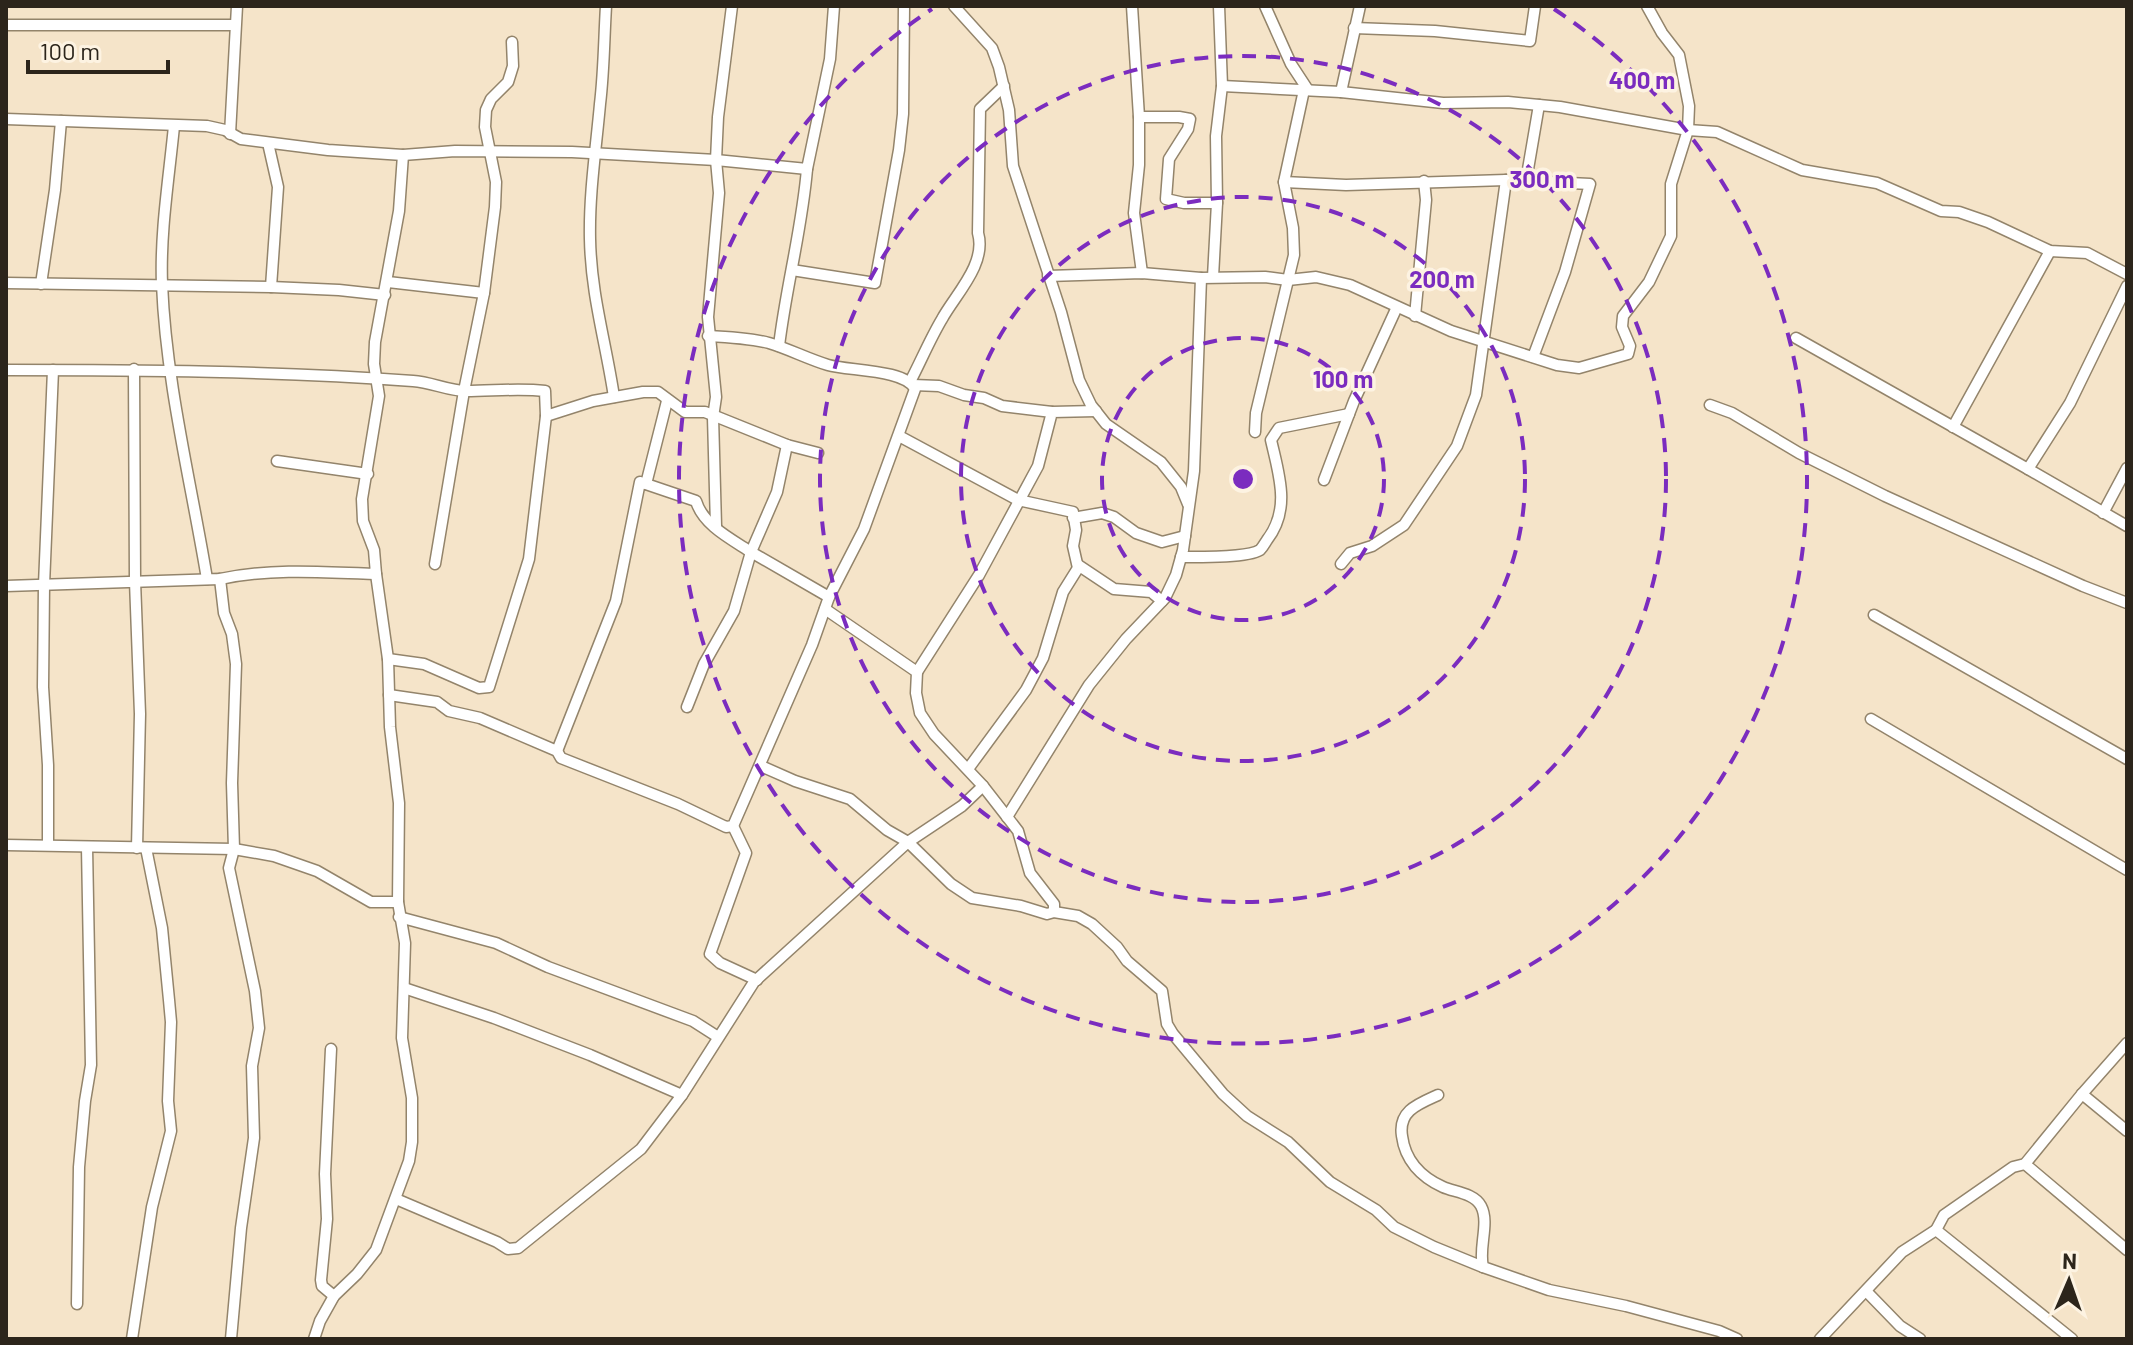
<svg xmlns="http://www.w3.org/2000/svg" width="2133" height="1345" viewBox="0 0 2133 1345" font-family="Barlow,sans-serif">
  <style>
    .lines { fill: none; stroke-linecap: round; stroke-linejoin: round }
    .street-casing { stroke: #93846b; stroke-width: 13 }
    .street { stroke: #fff; stroke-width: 10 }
    .ring { fill: none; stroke: #7b2cbf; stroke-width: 4; stroke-dasharray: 14 10 }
    .centre { fill: #7b2cbf; stroke: #fdf3e2; stroke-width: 4 }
    .ring-label { font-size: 24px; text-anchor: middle; font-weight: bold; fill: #7b2cbf; stroke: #fdf3e2; stroke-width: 7; stroke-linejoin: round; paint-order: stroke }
  </style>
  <rect width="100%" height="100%" fill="#f5e4c9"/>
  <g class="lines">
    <defs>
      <g id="street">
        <path d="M 606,6 C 604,39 604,71 600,104 C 596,149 589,194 590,239 C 591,295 606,343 614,397"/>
        <polyline points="954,6 992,48 999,67 1009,110 1013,166 1061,312 1079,380 1091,405 1106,424 1161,462 1181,487 1188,504"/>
        <polyline points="1132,6 1139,117 1139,165 1134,213 1142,273"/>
        <polyline points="1265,6 1291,64 1308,90"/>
        <polyline points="6,25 235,25"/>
        <polyline points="1354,28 1435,31 1530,41 1535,6"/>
        <polyline points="1222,86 1341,92 1443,103 1508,102 1560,107 1688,130 1717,132 1802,170 1877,183 1941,211 1959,212 1988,222 2050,251 2087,253 2127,274"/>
        <polyline points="1341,92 1360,6"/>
        <polyline points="1139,117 1179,117 1190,119 1188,129 1169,159 1166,199 1184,203 1217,203"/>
        <polyline points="6,119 207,126 225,130 241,139 328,150 403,155 455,151 572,152 716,160 807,169 830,59 834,6"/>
        <path d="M 174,126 C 169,178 160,232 162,284 C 166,383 191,482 207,579"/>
        <polyline points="230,134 237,6"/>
        <polyline points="268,143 278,187 271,287"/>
        <polyline points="1526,181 1539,105"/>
        <polyline points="1284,182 1346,185 1506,180"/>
        <polyline points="792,270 875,283 899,150 903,114 904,6"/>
        <polyline points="1048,276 1142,273 1201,278 1265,277 1288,280 1316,277 1350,285 1451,331 1557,365 1579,368 1628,354 1630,346 1622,327 1623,316 1649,282 1671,236 1671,184 1688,130 1689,106 1679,55 1662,33 1647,6"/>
        <polyline points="1213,277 1217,203 1216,136 1222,86 1219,6"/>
        <polyline points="388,282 484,293"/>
        <polyline points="6,283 271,287 339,290 385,295"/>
        <polyline points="41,284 55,190 61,121"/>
        <polyline points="2127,286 2070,403 2028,469 2127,526"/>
        <polyline points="1415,316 1426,200 1424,181"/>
        <polyline points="1796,338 2028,469"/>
        <path d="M 779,346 C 786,287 802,229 807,169"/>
        <polyline points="134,369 135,581 140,714 137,848"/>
        <path d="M 6,370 C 141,370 277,371 413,381 C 431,382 449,391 466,391 C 493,391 519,388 545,391 L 546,416 L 529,559 L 489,687 L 479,688 L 424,664 L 388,659"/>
        <path d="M 910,382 C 921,361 930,339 942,319 C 955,295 987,264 978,233 L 980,109 L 1004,86"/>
        <polyline points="913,385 939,386 964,395 984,398 1002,406 1052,412"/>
        <polyline points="1710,405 1732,413 1799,453 1885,496 2083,586 2127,603"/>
        <polyline points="546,416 593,401 643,392 658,392 685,412 705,412 787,445 818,453"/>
        <polyline points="1953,427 2050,251"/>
        <polyline points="1255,432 1256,413 1294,255 1293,228 1284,182 1304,90"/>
        <polyline points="899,436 1018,500 1073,512 1076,530 1073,546 1078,568 1063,592 1043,658 1026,690 968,769"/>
        <polyline points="787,445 777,492 751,552 829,597"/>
        <polyline points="277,461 368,474"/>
        <polyline points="1324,480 1354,401 1397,307"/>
        <polyline points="646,484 667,401"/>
        <polyline points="2103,513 2127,468"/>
        <polyline points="1073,518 1102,513 1114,517 1136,533 1162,542 1185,536"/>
        <polyline points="716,526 713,417 716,397 708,317 719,193 716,160 718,117 732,6"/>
        <path d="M 1181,557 C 1198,557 1247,558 1260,550 C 1263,547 1265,543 1267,540 C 1291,509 1279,475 1271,440 L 1279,428 L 1349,414"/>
        <polyline points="435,564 464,391 484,293 495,207 496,182 485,127 486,110 491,99 508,82 513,66 512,42"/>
        <polyline points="1341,564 1350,553 1372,546 1404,525 1457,446 1476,395 1506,180 1590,184 1565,272 1533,357"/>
        <polyline points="1078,568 1078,565 1114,589 1151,592 1162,601"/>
        <polyline points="220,579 224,613 232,634 236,664 232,783 234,849 229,868 255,991 259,1028 252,1066 254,1138 241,1228 231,1339"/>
        <path d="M 6,586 L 220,579 C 271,568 324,572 376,574 L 374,550 L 363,521 L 362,499 L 379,396 L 374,364 L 375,342 L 399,211 L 403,155"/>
        <polyline points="825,609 917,672 916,693 920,713 934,734 983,786 1018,831 1030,873 1054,904 1054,912"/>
        <polyline points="1874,615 2127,759"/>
        <polyline points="917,672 979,575 1038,466 1052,412 1096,411"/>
        <path d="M 389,695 L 437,702 L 449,711 L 480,718 L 557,751 L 561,758 L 678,804 L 726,827 L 733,826 L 812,645 L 829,597 L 864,529 L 915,389 C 905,369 848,371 828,365 C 808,359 789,349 769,343 C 749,338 729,337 708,336"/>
        <polyline points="1871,719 2127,870"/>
        <path d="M 557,751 L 616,601 L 640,482 L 696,501 C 703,525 731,539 751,552 L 734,611 L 704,664 L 687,707"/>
        <polyline points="761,766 795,781 850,799 887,830 908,842 951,884 972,898 1021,906 1047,914 1054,912 1078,916 1092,924 1117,947 1127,961 1162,991 1167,1024 1173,1034 1223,1094 1247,1116 1288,1142 1330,1182 1376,1210 1394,1227 1434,1247 1483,1267"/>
        <polyline points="1007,817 1089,685 1126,639 1165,598 1176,575 1183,550 1194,471 1201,278"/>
        <polyline points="733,826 746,853 710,954 720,963 757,980"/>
        <polyline points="6,845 234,849 274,856 317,871 371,902 398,902"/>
        <polyline points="48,845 48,765 43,687 44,585 53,370"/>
        <polyline points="399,917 496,943 548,967 693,1021 718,1037"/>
        <polyline points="404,988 494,1018 590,1055 682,1095"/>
        <polyline points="331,1049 325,1174 327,1219 321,1280 322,1286 334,1296"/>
        <polyline points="2082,1094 2127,1131"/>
        <path d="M 1438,1095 C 1418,1104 1398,1111 1402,1136 C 1405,1160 1421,1177 1443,1187 C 1454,1192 1474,1193 1481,1206 C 1490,1223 1478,1248 1483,1267 L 1549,1290 L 1626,1306 L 1719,1331 L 1737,1339"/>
        <polyline points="2025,1164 2127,1250"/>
        <polyline points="396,1199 497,1242 508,1249 518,1248 641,1149 682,1095 754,982 908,842 962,806 983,786"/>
        <polyline points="1936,1230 2072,1339"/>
        <polyline points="1866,1291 1900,1326 1920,1339"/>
        <polyline points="77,1304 79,1167 85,1101 91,1065 87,847"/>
        <polyline points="132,1339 152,1207 171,1131 168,1101 171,1022 169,1000 162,928 146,848"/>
        <polyline points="314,1339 320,1321 334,1296 357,1274 376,1250 409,1161 412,1142 412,1098 402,1038 405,943 398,902 399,803 390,727 388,659 376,574"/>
        <polyline points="1820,1339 1902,1252 1936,1230 1944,1215 2013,1167 2025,1164 2082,1094 2127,1043"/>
      </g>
    </defs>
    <use href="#street" class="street-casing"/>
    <use href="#street" class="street"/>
  </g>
  <g class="ring">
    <circle cx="1243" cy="479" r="141"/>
    <circle cx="1243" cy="479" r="282"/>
    <circle cx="1243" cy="479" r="423"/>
    <path d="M1554 9A564 564 0 1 1 932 9"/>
  </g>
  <circle cx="1243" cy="479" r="12" class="centre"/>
  <g class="ring-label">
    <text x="1642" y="89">400 m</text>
    <text x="1542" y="188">300 m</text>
    <text x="1442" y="288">200 m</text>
    <text x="1343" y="388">100 m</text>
  </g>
  <rect width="2133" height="1345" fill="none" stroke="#2c251b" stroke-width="16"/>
  <g transform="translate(2069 1281) rotate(2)" stroke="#fdf3e2" stroke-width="6" paint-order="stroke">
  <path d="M0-6L14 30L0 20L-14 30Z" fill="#2c251b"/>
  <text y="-12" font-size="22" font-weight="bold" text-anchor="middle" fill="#2c251b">N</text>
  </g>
  <path d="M28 60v12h140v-12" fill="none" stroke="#2c251b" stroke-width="4"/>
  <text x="40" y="60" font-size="24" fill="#2c251b" stroke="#fdf3e2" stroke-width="6" paint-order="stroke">100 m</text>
</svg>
